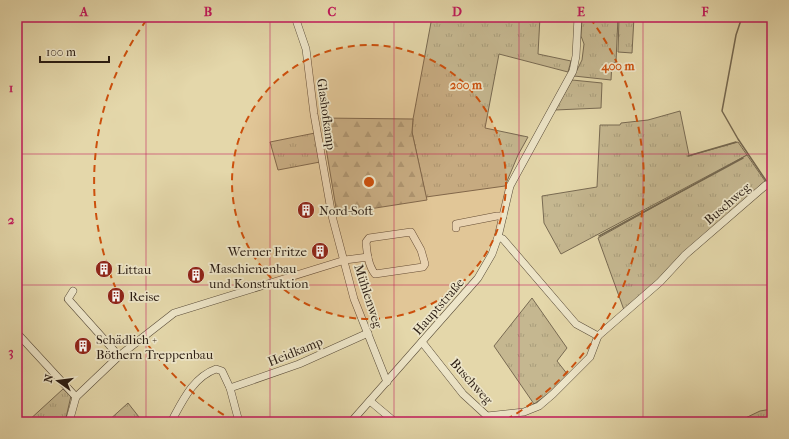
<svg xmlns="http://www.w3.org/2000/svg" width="789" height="439" viewBox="0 0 789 439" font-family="'IM FELL French Canon',serif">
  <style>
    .grass { fill: url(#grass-tufts); stroke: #786a52 }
    .forest { fill: url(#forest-firs); stroke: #786a52 }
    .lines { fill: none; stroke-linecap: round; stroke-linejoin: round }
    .stream { stroke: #74674f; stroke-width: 1.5 }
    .minor-casing { stroke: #594c39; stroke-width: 8 }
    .minor { stroke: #ede5c8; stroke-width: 7 }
    .grid { fill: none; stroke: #c2185b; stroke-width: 1; stroke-opacity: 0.55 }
    .ring { fill: none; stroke: #cc500d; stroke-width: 2; stroke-dasharray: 7 5 }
    .labels { text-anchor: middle; stroke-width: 3.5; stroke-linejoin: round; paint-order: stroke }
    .street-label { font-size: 13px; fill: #2b1d13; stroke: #ede5c8 }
    .poi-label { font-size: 13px; fill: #2b1d13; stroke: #ede5c8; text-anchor: start }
    .centre { fill: #cc500d; stroke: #ede5c8; stroke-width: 2 }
    .ring-label { font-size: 12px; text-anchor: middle; font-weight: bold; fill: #cc500d; stroke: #ede5c8; stroke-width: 3.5; stroke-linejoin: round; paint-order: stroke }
    .neatline { fill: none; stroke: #c2185b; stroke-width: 1.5 }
    .grid-label { font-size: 13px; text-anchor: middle; font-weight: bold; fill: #c2185b }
  </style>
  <defs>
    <pattern id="grass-tufts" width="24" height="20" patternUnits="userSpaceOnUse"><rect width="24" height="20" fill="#c5b790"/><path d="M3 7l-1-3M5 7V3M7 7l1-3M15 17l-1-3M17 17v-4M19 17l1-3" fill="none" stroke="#a99d7b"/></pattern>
    <pattern id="forest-firs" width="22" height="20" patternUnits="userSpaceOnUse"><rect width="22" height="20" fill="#c5b790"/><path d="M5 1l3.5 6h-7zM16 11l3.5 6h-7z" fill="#a99d7b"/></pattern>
  </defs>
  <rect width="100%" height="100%" fill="#e4d7aa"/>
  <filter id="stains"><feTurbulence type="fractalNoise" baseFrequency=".005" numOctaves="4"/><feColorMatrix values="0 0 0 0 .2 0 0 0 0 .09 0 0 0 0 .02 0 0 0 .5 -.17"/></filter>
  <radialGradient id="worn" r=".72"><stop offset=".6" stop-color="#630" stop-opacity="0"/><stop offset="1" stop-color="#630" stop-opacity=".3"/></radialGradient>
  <g class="grass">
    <polygon points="432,17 540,17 538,54 571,61 568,72 499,54 485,128 528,137 518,155 505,186 426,197 412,132 413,119"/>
    <polygon points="582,17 618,17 616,62 612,63 611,80 574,76 582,60 584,44 581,36"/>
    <polygon points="619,17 634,17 632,53 618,52"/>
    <polygon points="572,80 602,83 601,108 555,110"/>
    <polygon points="680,111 689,155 688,156 738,142 747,155 561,254 544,223 542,196 597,187 600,125 620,125 621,123 648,120"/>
    <polygon points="315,133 320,162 278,170 270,142"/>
    <polygon points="747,155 765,181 684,252 656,282 624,310 598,238"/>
    <polygon points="532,298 567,348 557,361 568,375 551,392 534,404 494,346"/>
    <polygon points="63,389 71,396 65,422 17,422 17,418 20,415 27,422"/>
    <polygon points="128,403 139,417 136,422 107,422"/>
    <polygon points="772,409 772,422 737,422 760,411"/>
  </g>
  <polygon class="forest" points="321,118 413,119 412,132 427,200 337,214"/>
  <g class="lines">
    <g class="stream">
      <polyline points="742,17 736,35 722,111 738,139 767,182"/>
      <polyline points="688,156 736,142"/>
      <polyline points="771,184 772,185"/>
      <polyline points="599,236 743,158"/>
    </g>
    <defs>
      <g id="minor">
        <polyline points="295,17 306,49 314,114 332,216 354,299 387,382"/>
        <polyline points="456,228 456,224 497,216 503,216"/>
        <path d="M 411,232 L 421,250 L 425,264 L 423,267 L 375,274 C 368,265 367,253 366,242 L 369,238 Z"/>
        <polyline points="498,237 503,239 576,324 598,336"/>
        <polyline points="73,291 68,299 119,356"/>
        <polyline points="17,333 76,397"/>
        <polyline points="422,342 463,394 487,416 524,412 539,406 553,394 590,357 598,336 660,282 685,255 766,185"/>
        <polyline points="230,388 299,364 368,333"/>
        <polyline points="370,401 395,422"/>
        <polyline points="69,422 76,397 119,356 174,313 345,260 368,257"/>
        <path d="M 171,422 C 182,402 193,377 216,369 L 222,371 L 230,388 L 239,422"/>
        <polyline points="351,422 478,278 492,254 498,237 510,186 573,71 576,56 578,17"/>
        <polyline points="483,422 484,421"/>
      </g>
    </defs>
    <use href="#minor" class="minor-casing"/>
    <use href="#minor" class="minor"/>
  </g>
  <path class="grid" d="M 146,17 L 146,422M 270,17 L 270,422M 394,17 L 394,422M 519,17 L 519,422M 643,17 L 643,422M 17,154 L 772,154M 17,285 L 772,285"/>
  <circle cx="369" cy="182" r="137" fill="#cc500d" fill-opacity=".12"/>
  <g class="ring">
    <circle cx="369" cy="182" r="137"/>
    <path d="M234 421A275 275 0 0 1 148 18M590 18A275 275 0 0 1 504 421"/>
  </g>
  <defs>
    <symbol id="building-disc" viewBox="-11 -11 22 22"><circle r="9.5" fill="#8f2418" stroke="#ede5c8"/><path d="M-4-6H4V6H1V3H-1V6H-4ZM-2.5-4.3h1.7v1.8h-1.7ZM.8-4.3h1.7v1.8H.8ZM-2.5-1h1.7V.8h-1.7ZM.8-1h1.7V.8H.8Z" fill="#fff"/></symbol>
  </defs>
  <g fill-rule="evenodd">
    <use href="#building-disc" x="296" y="200" width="20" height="20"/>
    <use href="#building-disc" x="310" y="241" width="20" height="20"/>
    <use href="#building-disc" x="94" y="259" width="20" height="20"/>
    <use href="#building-disc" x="186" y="265" width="20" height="20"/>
    <use href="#building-disc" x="106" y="286" width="20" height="20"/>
    <use href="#building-disc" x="73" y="336" width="20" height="20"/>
  </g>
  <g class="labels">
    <g class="street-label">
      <text transform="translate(327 114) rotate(82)" y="5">Glashofkamp</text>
      <text transform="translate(727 203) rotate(-41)" y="5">Buschweg</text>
      <text transform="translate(369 296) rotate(72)" y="5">Mühlenweg</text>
      <text transform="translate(438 306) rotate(-49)" y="5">Hauptstraße</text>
      <text transform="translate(295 351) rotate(-22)" y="5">Heidkamp</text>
      <text transform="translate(472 381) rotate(48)" y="5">Buschweg</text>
    </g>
    <g class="poi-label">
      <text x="319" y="215">Nord-Soft</text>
      <text x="307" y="256" text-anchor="end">Werner Fritze</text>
      <text x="209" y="273">Maschienenbau<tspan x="209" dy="15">und Konstruktion</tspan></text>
      <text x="117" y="274">Littau</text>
      <text x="129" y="301">Reise</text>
      <text x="96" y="344">Schädlich +<tspan x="96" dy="15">Böthern Treppenbau</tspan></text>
    </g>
  </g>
  <circle cx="369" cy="182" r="6" class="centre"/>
  <g class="ring-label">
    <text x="618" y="70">400 m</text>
    <text x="466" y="89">200 m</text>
  </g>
  <rect width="789" height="439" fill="none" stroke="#e4d7aa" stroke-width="44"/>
  <g transform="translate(58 381) rotate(284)" stroke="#ede5c8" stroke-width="3" paint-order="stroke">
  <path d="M0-3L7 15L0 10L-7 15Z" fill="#2b1d13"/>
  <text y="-6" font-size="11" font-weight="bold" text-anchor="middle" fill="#2b1d13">N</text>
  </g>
  <path d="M40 56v6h69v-6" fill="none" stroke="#2b1d13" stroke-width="2"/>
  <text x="46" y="56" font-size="12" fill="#2b1d13" stroke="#ede5c8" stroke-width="3" paint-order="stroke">100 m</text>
  <rect x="22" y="22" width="745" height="395" class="neatline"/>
  <g class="grid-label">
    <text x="84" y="16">A</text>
    <text x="208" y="16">B</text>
    <text x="332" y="16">C</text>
    <text x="457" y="16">D</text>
    <text x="581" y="16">E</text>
    <text x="705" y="16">F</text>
    <text x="11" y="92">1</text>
    <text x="11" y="224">2</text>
    <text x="11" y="356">3</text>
  </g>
  <rect width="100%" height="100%" filter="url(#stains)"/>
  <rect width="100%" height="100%" fill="url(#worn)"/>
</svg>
